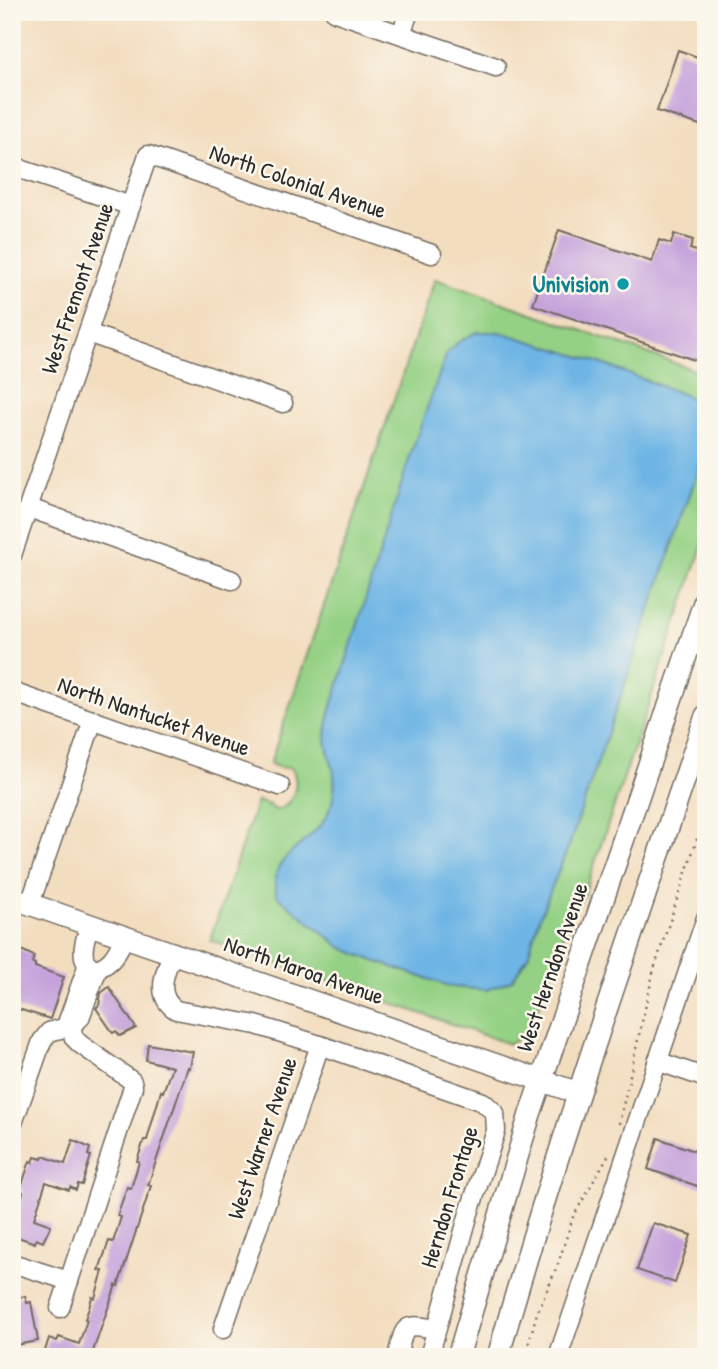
<svg xmlns="http://www.w3.org/2000/svg" width="718" height="1369" viewBox="0 0 718 1369" font-family="'Patrick Hand',sans-serif">
  <style>
    .green { fill: #95d185; stroke: #607e58; stroke-width: 2 }
    .water { fill: #6eb5e5; stroke: #4c7088; stroke-width: 2 }
    .building { fill: #c5a2db }
    .lines { fill: none; stroke-linecap: round; stroke-linejoin: round }
    .minor-casing { stroke: #71695f; stroke-width: 21 }
    .major-casing { stroke: #71695f; stroke-width: 24 }
    .path { stroke: #71695f; stroke-width: 2.5; stroke-dasharray: 2 5; stroke-linecap: butt }
    .minor { stroke: #fff; stroke-width: 18 }
    .major { stroke: #fff; stroke-width: 21 }
    .culture-dot { fill: #0f9aa8; stroke: #fbf7ec; stroke-width: 2.5 }
    .labels { text-anchor: middle; stroke-width: 5; stroke-linejoin: round; paint-order: stroke }
    .street-label { font-size: 23px; fill: #2b2b2b; stroke: #fbf7ec }
    .culture-label { font-size: 23px; font-weight: bold; fill: #0d838f; stroke: #fbf7ec; text-anchor: end }
  </style>
  <rect width="100%" height="100%" fill="#fbf7ec"/>
  <filter id="ink" filterUnits="userSpaceOnUse"><feTurbulence type="fractalNoise" baseFrequency=".0143" numOctaves="2"/><feDisplacementMap in="SourceGraphic" scale="14" xChannelSelector="R" yChannelSelector="G"/><feConvolveMatrix kernelMatrix="1 2 1 2 8 2 1 2 1" color-interpolation-filters="sRGB"/></filter>
  <filter id="wash" filterUnits="userSpaceOnUse"><feTurbulence type="fractalNoise" baseFrequency=".00686" numOctaves="4" result="noise"/><feDisplacementMap in="SourceGraphic" scale="28" xChannelSelector="R" yChannelSelector="G"/><feGaussianBlur stdDeviation="1.57" result="paint"/><feColorMatrix in="noise" values="0 0 0 0 0 0 0 0 0 0 0 0 0 0 0 0 0 1.4 0 .05"/><feComposite in="paint" operator="in"/></filter>
  <g filter="url(#wash)">
    <rect width="100%" height="100%" fill="#f3ddbf"/>
    <path class="green" d="M 435,279 L 706,374 L 706,535 L 584,895 L 571,914 L 530,1033 L 509,1044 L 210,940 L 257,801 L 269,805 L 275,810 C 292,808 303,781 290,767 L 281,768 L 270,764 Z"/>
    <path class="water" d="M 477,332 L 500,332 L 592,360 L 688,396 L 703,411 L 706,426 L 699,468 L 570,843 L 539,919 L 528,956 L 512,980 L 487,990 L 452,987 L 374,961 L 342,948 L 277,896 C 265,858 305,848 323,822 C 332,809 336,791 334,775 C 333,763 326,750 326,737 C 326,730 328,723 329,716 L 412,450 L 447,353 L 458,342 Z"/>
    <g id="blocks">
      <g class="building">
        <polygon points="678,50 706,60 706,127 657,111"/>
        <polygon points="559,230 652,262 659,240 671,244 674,234 693,240 690,249 706,254 706,364 533,305"/>
        <polygon points="17,948 34,956 32,963 35,964 35,967 64,977 50,1019 12,1007 12,963"/>
        <polygon points="109,987 136,1028 120,1036 116,1031 113,1033 96,1008 99,1005 101,993"/>
        <polygon points="148,1044 193,1052 190,1068 188,1067 148,1185 151,1186 118,1286 116,1285 91,1357 43,1357 49,1338 57,1341 59,1337 79,1344 87,1320 85,1319 89,1308 92,1297 95,1298 103,1271 99,1270 109,1241 113,1242 117,1230 121,1217 117,1216 127,1187 131,1188 139,1162 137,1161 144,1140 147,1140 161,1091 163,1092 172,1067 146,1060"/>
        <polygon points="658,1138 706,1155 706,1189 648,1169"/>
        <polygon points="73,1140 90,1148 88,1155 91,1156 82,1185 78,1184 76,1190 70,1187 69,1190 46,1182 34,1219 51,1225 43,1242 36,1239 35,1243 12,1235 12,1212 17,1213 23,1192 20,1190 30,1161 33,1162 35,1157 42,1159 43,1156 65,1164"/>
        <polygon points="653,1223 691,1235 675,1283 637,1270"/>
        <polygon points="25,1296 27,1303 31,1302 38,1341 16,1345 12,1326 12,1299"/>
      </g>
    </g>
  </g>
  <g filter="url(#ink)">
    <use href="#blocks" fill-opacity="0" stroke="#71695f" stroke-width="2"/>
    <g class="lines">
      <defs>
        <g id="minor">
          <polyline points="335,12 496,67"/>
          <polyline points="401,34 409,12"/>
          <polyline points="12,164 23,170 131,206"/>
          <polyline points="88,333 283,403"/>
          <polyline points="29,508 232,580"/>
          <polyline points="12,555 148,155 432,254"/>
          <polyline points="12,692 280,786"/>
          <polyline points="30,904 93,720"/>
          <path d="M 90,924 C 86,935 75,966 96,968 C 101,968 107,964 111,960 C 117,954 121,944 125,936"/>
          <path d="M 173,952 C 165,971 154,996 176,1010 L 256,1025 L 320,1045 L 223,1329"/>
          <polyline points="88,964 70,1015 68,1020 71,1026 80,1018 98,968"/>
          <polyline points="320,1045 483,1102 495,1113 496,1131 469,1213 429,1357"/>
          <polyline points="657,1061 706,1078"/>
          <polyline points="12,1126 42,1041 49,1032 71,1026 74,1038 80,1044 132,1081 133,1087 60,1308"/>
          <polyline points="12,1263 69,1281"/>
          <path d="M 397,1357 C 405,1325 402,1323 436,1329"/>
          <polyline points="558,1357 706,918"/>
        </g>
        <g id="major">
          <polyline points="12,898 578,1093"/>
          <polyline points="458,1357 530,1114 706,597"/>
          <path d="M 498,1357 C 559,1140 634,928 706,716"/>
        </g>
      </defs>
      <use href="#minor" class="minor-casing"/>
      <use href="#major" class="major-casing"/>
      <g class="path">
        <polyline points="619,1124 654,969 706,812"/>
        <polyline points="525,1357 537,1313 558,1264 573,1217 609,1154"/>
      </g>
      <use href="#minor" class="minor"/>
      <use href="#major" class="major"/>
    </g>
  </g>
  <circle class="culture-dot" cx="623" cy="284" r="7"/>
  <g class="labels">
    <g class="street-label">
      <text transform="translate(298 181) rotate(19)" y="8">North Colonial Avenue</text>
      <text transform="translate(77 288) rotate(-71)" y="8">West Fremont Avenue</text>
      <text transform="translate(154 716) rotate(19)" y="8">North Nantucket Avenue</text>
      <text transform="translate(552 967) rotate(-71)" y="8">West Herndon Avenue</text>
      <text transform="translate(304 970) rotate(19)" y="8">North Maroa Avenue</text>
      <text transform="translate(262 1138) rotate(-71)" y="8">West Warner Avenue</text>
      <text transform="translate(449 1197) rotate(-73)" y="8">Herndon Frontage</text>
    </g>
    <g class="culture-label">
      <text x="609" y="292">Univision</text>
    </g>
  </g>
  <rect width="718" height="1369" fill="none" stroke="#fbf7ec" stroke-width="42"/>
</svg>
